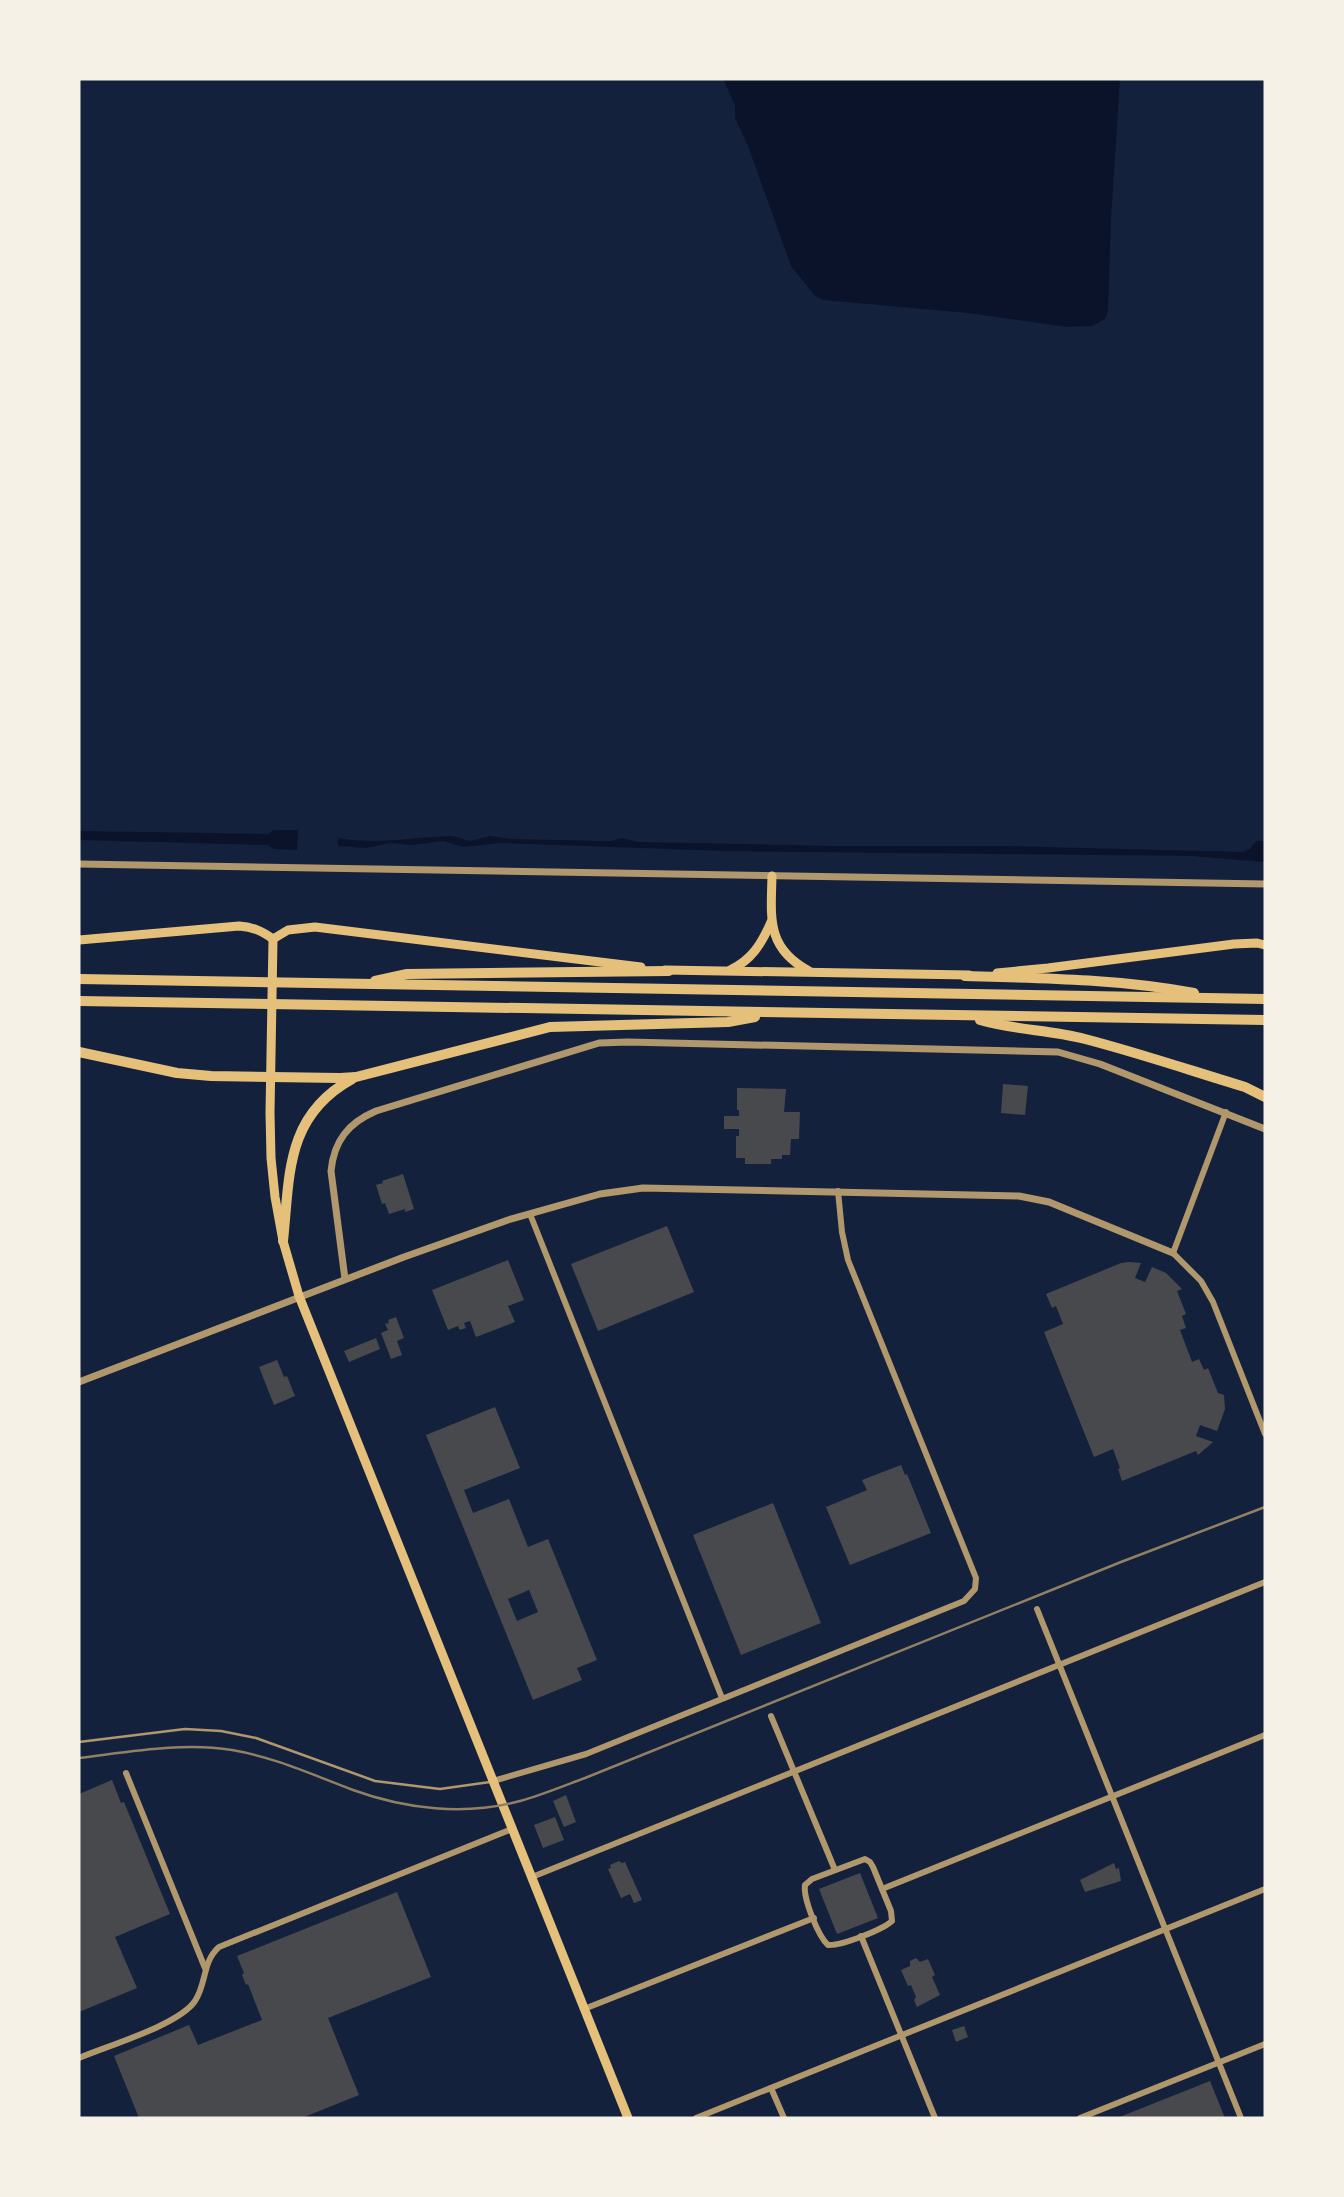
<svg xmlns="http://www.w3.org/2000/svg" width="1344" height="2197" viewBox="0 0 1344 2197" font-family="Poppins,sans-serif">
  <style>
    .water { fill: #0b132b }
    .building { fill: #48494c; fill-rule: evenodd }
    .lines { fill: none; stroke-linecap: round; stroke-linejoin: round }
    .service { stroke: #b1986c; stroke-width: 2.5 }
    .minor { stroke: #b1986c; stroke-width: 6 }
    .tertiary { stroke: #b1986c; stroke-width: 7 }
    .secondary { stroke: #e5c07b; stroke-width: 9 }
    .motorway { stroke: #e5c07b; stroke-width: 10 }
    .rail { stroke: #918062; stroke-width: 2.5 }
  </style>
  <rect width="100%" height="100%" fill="#14213d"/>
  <g class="water">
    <polygon points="723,79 1120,79 1111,219 1108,311 1105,319 1092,326 1068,327 968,313 823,300 815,296 791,266 748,146 735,118 735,105"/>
    <polygon points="274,830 298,830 297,850 274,849 267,845 79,840 79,831 268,834"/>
    <path d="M 452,836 L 470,841 L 490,836 L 512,839 L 610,841 L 623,838 L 638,842 L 834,846 L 1006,846 L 1243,852 L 1250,849 L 1256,841 L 1265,841 L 1265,862 L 1191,856 L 724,851 L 501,843 L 463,847 L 443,841 L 411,845 L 389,843 L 367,848 L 338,846 L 338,838 C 376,845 414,837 452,836 Z"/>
  </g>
  <g class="building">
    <polygon points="1003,1084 1028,1086 1025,1115 1001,1113"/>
    <polygon points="737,1088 786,1089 784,1112 800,1112 799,1139 791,1139 790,1155 782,1155 782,1159 771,1159 771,1164 745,1164 745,1158 736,1158 736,1136 739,1136 739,1129 724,1129 724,1116 739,1116 739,1110 737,1110"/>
    <polygon points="403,1174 414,1209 405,1212 405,1209 389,1214 385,1203 382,1204 376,1185 383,1183 382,1181"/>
    <polygon points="667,1226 694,1292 598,1331 571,1264"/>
    <polygon points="508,1260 524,1300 508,1306 515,1322 476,1337 470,1321 464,1323 466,1328 460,1330 458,1326 448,1330 432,1290"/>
    <polygon points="1129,1262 1141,1263 1135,1278 1145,1282 1152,1267 1166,1273 1182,1289 1177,1291 1186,1314 1182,1316 1186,1328 1180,1330 1192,1362 1199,1359 1204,1370 1208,1368 1218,1393 1224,1395 1225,1409 1217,1431 1200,1425 1196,1436 1213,1442 1198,1455 1196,1451 1122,1481 1118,1469 1120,1468 1113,1449 1094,1457 1044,1332 1063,1324 1056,1306 1052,1308 1046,1294 1121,1263"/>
    <polygon points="396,1317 404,1338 397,1341 402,1355 391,1359 381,1333 388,1330 385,1324 389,1323 388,1320"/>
    <polygon points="376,1338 380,1349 349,1362 344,1351"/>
    <polygon points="277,1360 284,1377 287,1376 295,1396 274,1405 259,1367"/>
    <path d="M 495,1407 L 520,1468 L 464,1490 L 473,1513 L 509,1499 L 528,1547 L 548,1539 L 597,1660 L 577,1668 L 582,1680 L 533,1700 L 426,1435 ZM 529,1590 L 538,1612 L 517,1621 L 508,1599 Z"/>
    <polygon points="901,1465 905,1475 907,1474 931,1533 850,1565 826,1507 867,1490 862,1480"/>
    <polygon points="773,1503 821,1623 741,1655 693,1535"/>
    <polygon points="112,1780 121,1803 124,1802 170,1914 115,1937 137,1988 79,2012 79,1820 80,1819 79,1794"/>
    <polygon points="566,1795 576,1822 564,1827 553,1801"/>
    <polygon points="555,1817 564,1840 543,1848 534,1825"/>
    <polygon points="619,1861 622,1863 625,1862 642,1900 634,1903 630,1894 621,1898 608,1869 611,1868 610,1865"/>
    <polygon points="1114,1863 1116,1869 1119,1868 1121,1881 1085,1892 1080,1880"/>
    <polygon points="860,1873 878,1918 837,1934 819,1889"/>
    <polygon points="397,1892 431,1977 328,2018 359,2095 302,2118 139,2118 114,2056 189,2025 198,2045 262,2020 248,1984 246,1985 242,1975 244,1973 237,1956"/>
    <polygon points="916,1958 920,1962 928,1959 935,1975 932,1977 940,1995 917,2007 914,2000 916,1997 911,1985 908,1986 901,1970 910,1966 910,1961"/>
    <polygon points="964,2026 968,2037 956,2042 952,2030"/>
    <polygon points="1210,2081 1225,2118 1117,2118"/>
  </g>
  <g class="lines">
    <polyline class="service" points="79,1742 185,1729 221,1731 256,1738 375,1781 440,1789 490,1782"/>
    <g class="minor">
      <polyline points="1226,1112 1173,1253 1201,1281 1213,1302 1265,1434"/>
      <polyline points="530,1214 722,1698"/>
      <polyline points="1037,1609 1241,2118"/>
      <polyline points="771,1716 835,1870"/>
      <polyline points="126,1773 205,1968"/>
      <polyline points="493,1781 586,1754 964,1601 975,1589 976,1578 848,1260 842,1232 838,1191"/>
      <path d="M 865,1859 L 870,1862 L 873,1867 L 891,1911 L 892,1921 C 882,1930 841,1946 828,1945 C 818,1936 803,1898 805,1885 L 812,1879 Z"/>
      <polyline points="532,1877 1265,1582"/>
      <polyline points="882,1889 1265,1735"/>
      <polyline points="861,1936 935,2118"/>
      <polyline points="584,2009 814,1918"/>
      <path d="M 79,2058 C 107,2046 179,2025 195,2001 C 207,1983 202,1962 219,1947 L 512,1829"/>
      <polyline points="771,2088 784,2118"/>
      <polyline points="696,2118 1265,1889"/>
      <polyline points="1080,2118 1265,2044"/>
    </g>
    <g class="tertiary">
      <polyline points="79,864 1265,884"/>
      <path d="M 345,1279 L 331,1171 C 334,1141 348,1123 376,1111 L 599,1043 L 628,1042 L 1058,1052 L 1100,1064 L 1265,1129"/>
      <polyline points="79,1382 404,1257 508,1220 600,1194 643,1188 1019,1196 1049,1202 1173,1253"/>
    </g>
    <g class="secondary">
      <path d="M 772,876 C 771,918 766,948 809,971"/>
      <polyline points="273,939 270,1113 271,1158 275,1197 283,1241 299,1296 628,2118"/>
      <polyline points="273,939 288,930 315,927 641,967"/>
      <path d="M 79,940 L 239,926 C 253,927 262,931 273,939"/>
      <polyline points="665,970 969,975"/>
      <path d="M 730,970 C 752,960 762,943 771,922"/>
      <polyline points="997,973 1048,968 1234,944 1257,943 1265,945"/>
    </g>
    <g class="motorway">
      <path d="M 965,976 C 1041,978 1119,979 1194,993"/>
      <polyline points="79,979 1265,999"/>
      <polyline points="375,981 407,974 669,971"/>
      <polyline points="79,1001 1265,1020"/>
      <path d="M 980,1020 C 1014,1030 1050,1030 1085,1039 C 1139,1053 1192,1071 1245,1087 L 1265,1097"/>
      <polyline points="79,1052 177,1073 211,1076 340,1078 356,1077 550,1027 728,1022 755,1017"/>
      <path d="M 283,1241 C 290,1175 285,1116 352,1079"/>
    </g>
    <path class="rail" d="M 79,1758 C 129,1752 182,1742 232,1750 C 274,1757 313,1775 353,1790 C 405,1809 465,1816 520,1801 C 542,1795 563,1786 585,1778 L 1121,1562 L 1265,1507"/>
  </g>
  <rect width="1344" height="2197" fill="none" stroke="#f6f1e7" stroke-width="161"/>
</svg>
